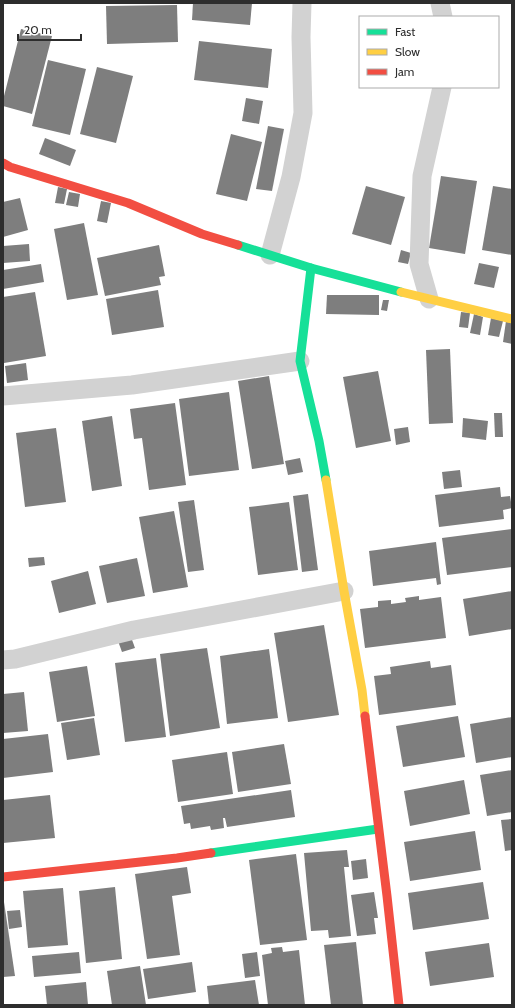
<svg xmlns="http://www.w3.org/2000/svg" width="515" height="1008" viewBox="0 0 515 1008" font-family="Cabin,sans-serif">
  <style>
    .building { fill: #7e7e7e }
    .lines { fill: none; stroke-linecap: round; stroke-linejoin: round }
    .street { stroke: #d2d2d2; stroke-width: 19 }
    .fast { stroke: #16e098; stroke-width: 9 }
    .slow { stroke: #ffcf43; stroke-width: 9 }
    .jam { stroke: #f24e42; stroke-width: 9 }
  </style>
  <rect width="100%" height="100%" fill="#fff"/>
  <g class="building">
    <polygon points="193,3 252,3 250,25 192,20"/>
    <polygon points="177,5 178,42 107,44 106,6"/>
    <polygon points="21,29 52,36 32,114 3,106 3,100"/>
    <polygon points="199,41 272,49 268,88 194,80"/>
    <polygon points="48,60 86,69 70,135 32,126"/>
    <polygon points="97,67 133,76 116,143 80,134"/>
    <polygon points="246,98 263,101 259,124 242,121"/>
    <polygon points="268,126 284,129 272,191 256,189"/>
    <polygon points="231,134 262,142 247,201 216,194"/>
    <polygon points="45,138 76,150 70,166 39,154"/>
    <polygon points="441,176 477,181 465,254 429,248"/>
    <polygon points="366,186 405,197 391,245 352,234"/>
    <polygon points="493,186 512,189 512,255 482,250"/>
    <polygon points="58,187 67,189 64,204 55,203"/>
    <polygon points="69,192 80,194 78,207 66,205"/>
    <polygon points="20,198 28,230 3,237 3,202"/>
    <polygon points="101,201 111,203 107,223 97,221"/>
    <polygon points="84,223 98,295 67,300 54,229"/>
    <polygon points="29,244 30,261 3,263 3,246"/>
    <polygon points="159,245 165,276 159,277 161,285 105,296 97,258"/>
    <polygon points="401,250 411,253 408,264 398,262"/>
    <polygon points="479,263 499,267 494,288 474,284"/>
    <polygon points="41,264 44,282 3,289 3,270"/>
    <polygon points="158,290 164,327 112,335 106,299"/>
    <polygon points="35,292 46,356 4,363 3,297"/>
    <polygon points="327,295 379,295 379,315 326,314"/>
    <polygon points="383,300 389,300 387,311 381,310"/>
    <polygon points="461,312 470,313 468,328 459,327"/>
    <polygon points="474,314 483,317 480,335 470,333"/>
    <polygon points="491,318 503,321 499,337 488,335"/>
    <polygon points="506,321 512,322 512,344 503,342"/>
    <polygon points="450,349 453,423 429,424 426,350"/>
    <polygon points="26,363 28,380 7,383 5,366"/>
    <polygon points="378,371 391,441 356,448 343,377"/>
    <polygon points="269,376 284,464 252,469 238,381"/>
    <polygon points="229,392 239,470 189,476 179,399"/>
    <polygon points="175,403 186,485 149,490 142,438 134,439 130,409"/>
    <polygon points="494,413 502,413 503,437 495,437"/>
    <polygon points="112,416 122,486 92,491 82,421"/>
    <polygon points="463,418 488,421 486,440 462,437"/>
    <polygon points="408,427 410,442 396,445 394,429"/>
    <polygon points="56,428 66,502 25,507 16,433"/>
    <polygon points="300,458 303,472 288,475 285,461"/>
    <polygon points="460,470 462,487 444,489 442,472"/>
    <polygon points="500,487 501,497 510,496 512,508 503,510 504,519 439,527 435,495"/>
    <polygon points="308,494 318,570 302,572 293,496"/>
    <polygon points="194,500 204,570 188,572 178,502"/>
    <polygon points="289,502 298,570 258,575 249,507"/>
    <polygon points="174,511 188,587 153,593 139,517"/>
    <polygon points="512,529 512,567 447,575 442,538"/>
    <polygon points="436,542 441,584 437,585 436,578 373,586 369,551"/>
    <polygon points="44,557 45,565 29,567 28,558"/>
    <polygon points="137,558 145,596 107,603 99,566"/>
    <polygon points="88,571 96,604 59,613 51,581"/>
    <polygon points="512,591 512,629 469,636 463,599"/>
    <polygon points="419,596 419,600 441,597 446,638 365,648 360,609 378,607 378,601 391,600 391,604 406,602 405,598"/>
    <polygon points="324,625 339,715 288,722 274,633"/>
    <polygon points="131,637 135,648 122,652 118,641"/>
    <polygon points="207,648 220,728 170,736 160,654"/>
    <polygon points="269,649 278,718 227,724 220,656"/>
    <polygon points="156,658 166,737 125,742 115,663"/>
    <polygon points="430,661 431,668 451,665 456,705 379,715 374,676 391,674 390,667"/>
    <polygon points="87,666 95,716 57,722 49,672"/>
    <polygon points="24,692 28,731 3,733 3,694"/>
    <polygon points="458,716 465,757 403,767 396,726"/>
    <polygon points="512,717 512,757 476,763 470,724"/>
    <polygon points="94,718 100,755 67,760 61,723"/>
    <polygon points="48,734 53,772 3,778 3,739"/>
    <polygon points="284,744 291,784 238,792 232,752"/>
    <polygon points="227,752 233,794 178,802 172,760"/>
    <polygon points="512,770 512,812 487,816 480,775"/>
    <polygon points="464,780 470,814 410,826 404,791"/>
    <polygon points="291,790 295,817 227,827 225,818 223,818 224,828 211,830 210,826 191,829 190,823 184,824 181,806"/>
    <polygon points="50,795 55,838 3,843 3,800"/>
    <polygon points="512,819 512,850 505,851 501,820"/>
    <polygon points="475,831 481,870 410,881 404,842"/>
    <polygon points="347,850 349,867 344,867 351,936 329,938 328,930 311,931 304,853"/>
    <polygon points="296,854 307,940 260,945 249,860"/>
    <polygon points="366,859 368,878 353,880 351,861"/>
    <polygon points="187,867 191,893 172,896 180,955 147,959 135,874"/>
    <polygon points="483,882 489,919 413,930 408,893"/>
    <polygon points="115,887 122,959 86,963 79,891"/>
    <polygon points="63,888 68,945 28,948 23,891"/>
    <polygon points="374,892 378,918 374,918 376,934 357,936 351,895"/>
    <polygon points="3,902 4,902 15,976 3,977"/>
    <polygon points="20,910 22,927 9,929 7,911"/>
    <polygon points="356,942 363,1005 331,1005 324,945"/>
    <polygon points="489,943 494,977 430,986 425,952"/>
    <polygon points="282,947 283,952 299,950 305,1005 268,1005 262,955 272,953 271,948"/>
    <polygon points="79,952 81,973 34,977 32,956"/>
    <polygon points="257,952 260,976 245,978 242,954"/>
    <polygon points="192,962 196,992 148,999 143,969"/>
    <polygon points="140,966 146,1005 112,1005 107,971"/>
    <polygon points="255,980 259,1005 209,1005 207,986"/>
    <polygon points="86,982 88,1005 47,1005 45,986"/>
  </g>
  <g class="lines">
    <g class="street">
      <polyline points="440,3 443,17"/>
      <polyline points="270,255 291,177 303,113 301,37 302,3"/>
      <polyline points="429,299 419,264 422,176 442,87"/>
      <polyline points="3,396 132,385 300,361"/>
      <polyline points="3,660 15,659 134,630 344,591"/>
    </g>
    <g class="fast">
      <polyline points="238,245 311,268 401,292"/>
      <polyline points="311,268 300,361 319,441 326,480"/>
      <polyline points="211,853 378,829"/>
    </g>
    <g class="slow">
      <polyline points="401,292 512,319"/>
      <polyline points="326,480 344,591 362,690 365,716"/>
    </g>
    <g class="jam">
      <polyline points="3,163 10,167 128,203 202,234 238,245"/>
      <polyline points="365,716 387,896 399,1005"/>
      <polyline points="3,877 177,858 211,853"/>
    </g>
  </g>
  <rect width="515" height="1008" fill="none" stroke="#2d2d2d" stroke-width="8"/>
  <rect x="359" y="16" width="140" height="72" fill="#ffffff" stroke="#ababab"/>
  <rect x="367" y="29" width="20" height="6" fill="#16e098" stroke="#ababab"/>
  <text x="395" y="36" font-size="12" fill="#2d2d2d">Fast</text>
  <rect x="367" y="49" width="20" height="6" fill="#ffcf43" stroke="#ababab"/>
  <text x="395" y="56" font-size="12" fill="#2d2d2d">Slow</text>
  <rect x="367" y="69" width="20" height="6" fill="#f24e42" stroke="#ababab"/>
  <text x="395" y="76" font-size="12" fill="#2d2d2d">Jam</text>
  <path d="M18 34v6h63v-6" fill="none" stroke="#2d2d2d" stroke-width="2"/>
  <text x="24" y="34" font-size="12" fill="#2d2d2d" stroke="#ffffff" stroke-width="3" paint-order="stroke">20 m</text>
</svg>
